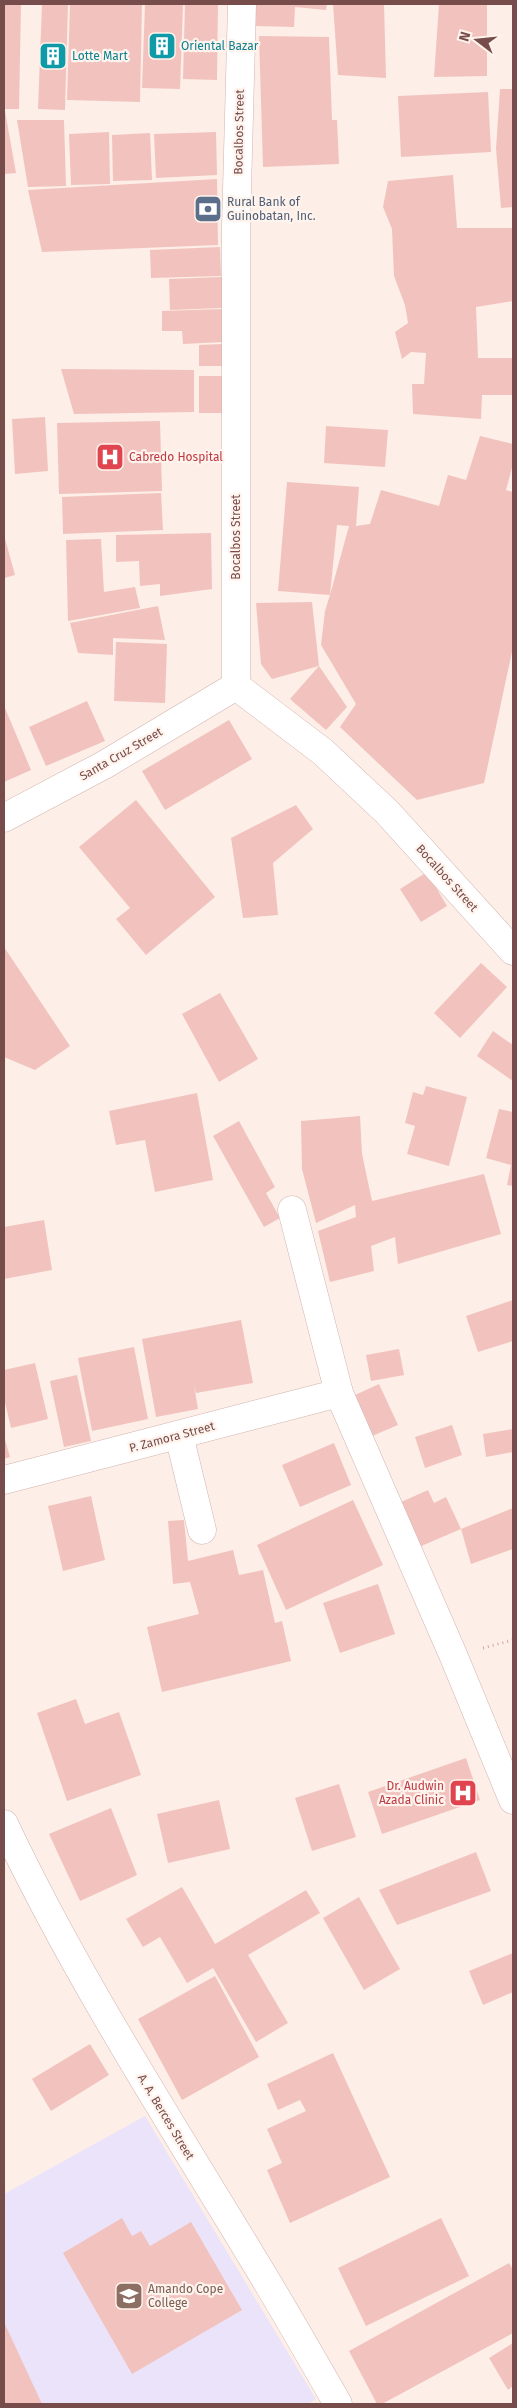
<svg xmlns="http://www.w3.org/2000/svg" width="517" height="2408" viewBox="0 0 517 2408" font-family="'Fira Sans',sans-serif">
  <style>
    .education { fill: #ebe3f9 }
    .building { fill: #f2c3be; fill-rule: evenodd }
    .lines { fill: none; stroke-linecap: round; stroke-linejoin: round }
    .minor-casing { stroke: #d1b4af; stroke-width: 29 }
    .path { stroke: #d7a6a1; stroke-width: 3; stroke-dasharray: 1 4; stroke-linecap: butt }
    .minor { stroke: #fff; stroke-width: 28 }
    .labels { text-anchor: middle; stroke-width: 4.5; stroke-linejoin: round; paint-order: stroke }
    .culture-label { font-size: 12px; fill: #0d838f; stroke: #fff3ed; text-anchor: start }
    .street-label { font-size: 12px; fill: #774d4b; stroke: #fff3ed }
    .service-label { font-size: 12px; fill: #4e5e75; stroke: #fff3ed; text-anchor: start }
    .health-label { font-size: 12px; fill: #be3a42; stroke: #fff3ed; text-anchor: start }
    .education-label { font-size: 12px; fill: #785e54; stroke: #fff3ed; text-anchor: start }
  </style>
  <rect width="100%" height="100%" fill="#fdeee7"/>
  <polygon class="education" points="145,2116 316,2399 308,2404 4,2404 4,2194"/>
  <g class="building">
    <polygon points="4,4 21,4 19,109 4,109"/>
    <polygon points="42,4 68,4 65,110 38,109"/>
    <polygon points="70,4 142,4 140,102 67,100"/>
    <polygon points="145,4 183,4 180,89 142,88"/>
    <polygon points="185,4 218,4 217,80 183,79"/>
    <polygon points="256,4 327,4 326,10 295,7 294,27 256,26"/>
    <polygon points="333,4 384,4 386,78 338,75"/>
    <polygon points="439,4 487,4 487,76 434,77"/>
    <polygon points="259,36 329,37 332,120 337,120 339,164 263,167"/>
    <polygon points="500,89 513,89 513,207 501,208 496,149"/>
    <polygon points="488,92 491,152 401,157 398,96"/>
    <polygon points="4,111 5,111 16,173 4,174"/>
    <polygon points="17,120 64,120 66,186 28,187"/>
    <polygon points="109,132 110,184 71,185 69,134"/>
    <polygon points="216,132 217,175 156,178 154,134"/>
    <polygon points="150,133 152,180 113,181 112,135"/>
    <polygon points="453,175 457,228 513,228 513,301 476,307 478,358 513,358 513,395 482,395 481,419 413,414 412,384 424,384 426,353 411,352 402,359 395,332 408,323 405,305 394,276 392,229 383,207 388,181"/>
    <polygon points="217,179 218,245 42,252 28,190"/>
    <polygon points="220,247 221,276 151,278 150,250"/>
    <polygon points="222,277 222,308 170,310 169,279"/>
    <polygon points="223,309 224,342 183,344 182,331 162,331 162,311"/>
    <polygon points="223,344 223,366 199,366 199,345"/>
    <polygon points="61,369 194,370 194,412 74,414"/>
    <rect x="199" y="376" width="24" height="37"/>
    <polygon points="45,417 48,471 15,474 12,419"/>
    <polygon points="160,421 162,491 59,494 57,423"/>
    <polygon points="326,426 388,430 385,467 324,463"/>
    <path d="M 480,436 L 513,444 L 513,464 L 506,490 L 513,492 L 513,647 L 484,783 L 417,800 L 340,727 L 356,704 L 321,645 L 325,611 L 330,595 L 278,591 L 287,482 L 359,487 L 356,526 L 370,524 L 381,490 L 439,506 L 448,475 L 466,480 ZM 337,525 L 349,526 L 330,595 Z"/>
    <polygon points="161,493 163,530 63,534 62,497"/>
    <polygon points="211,533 212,589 160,596 160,584 140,586 139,561 116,562 116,535"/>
    <polygon points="4,535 15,575 4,578"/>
    <polygon points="101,539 104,592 135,587 140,608 68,621 66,540"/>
    <polygon points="312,602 319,666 347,707 326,730 290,699 319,666 272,679 261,664 256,603"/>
    <polygon points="158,606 165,640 113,638 113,655 78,653 70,623"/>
    <polygon points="116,642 167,644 165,703 114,701"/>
    <polygon points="87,701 105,741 46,766 29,727"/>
    <polygon points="4,708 5,708 31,770 4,782"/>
    <polygon points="229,720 252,759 165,810 142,771"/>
    <polygon points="136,800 215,897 146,955 116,919 130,908 79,847"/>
    <polygon points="296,805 313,829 273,863 278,915 243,918 231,838"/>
    <polygon points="427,872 447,906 421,922 400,889"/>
    <polygon points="4,947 70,1046 35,1070 4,1057"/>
    <polygon points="481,963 507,987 460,1038 434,1013"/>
    <polygon points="220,993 258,1059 219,1082 182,1014"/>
    <polygon points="493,1031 513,1045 513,1081 477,1056"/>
    <polygon points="426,1086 467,1097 449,1166 407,1154 415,1126 405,1123 413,1092 423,1095"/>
    <polygon points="197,1093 213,1180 155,1192 145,1140 116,1145 109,1111"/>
    <polygon points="499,1109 513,1112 513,1186 507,1185 511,1165 486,1158"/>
    <polygon points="360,1116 362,1154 372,1201 484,1174 501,1234 398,1264 395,1237 371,1246 374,1271 330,1282 318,1231 356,1217 355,1205 316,1223 302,1169 301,1121"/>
    <polygon points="239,1121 275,1187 266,1193 280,1218 264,1227 213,1136"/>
    <polygon points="44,1220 52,1270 4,1279 4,1227"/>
    <polygon points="513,1300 513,1341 478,1352 466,1316"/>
    <polygon points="241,1320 253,1383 196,1393 194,1385 198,1409 156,1417 142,1339"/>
    <polygon points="134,1347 148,1419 92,1431 78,1358"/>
    <polygon points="399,1349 404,1375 371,1381 366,1355"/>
    <polygon points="35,1363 48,1419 11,1428 4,1398 4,1370"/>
    <polygon points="77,1375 91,1441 64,1447 50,1381"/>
    <polygon points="379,1384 398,1425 372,1436 353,1396"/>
    <polygon points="452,1425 462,1455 425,1468 415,1437"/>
    <polygon points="513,1429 513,1452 486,1457 483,1434"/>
    <polygon points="4,1436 10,1457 4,1459"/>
    <polygon points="334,1443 351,1485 300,1507 282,1465"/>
    <polygon points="428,1490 434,1503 446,1497 461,1529 419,1547 399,1503"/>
    <polygon points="91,1496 105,1560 63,1571 48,1506"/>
    <polygon points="353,1500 383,1565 286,1610 257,1545"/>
    <polygon points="513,1508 513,1549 471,1564 461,1529"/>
    <polygon points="184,1520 188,1561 233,1550 239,1575 263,1570 275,1623 282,1621 291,1661 162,1692 147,1627 199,1614 190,1582 173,1584 168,1521"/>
    <polygon points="378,1584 395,1634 340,1653 323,1603"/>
    <polygon points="76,1699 85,1724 119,1712 141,1775 67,1801 37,1713"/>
    <polygon points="466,1758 480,1800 382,1834 368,1792"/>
    <polygon points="339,1784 356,1837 312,1851 295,1798"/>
    <polygon points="219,1800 230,1849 168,1863 157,1814"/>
    <polygon points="111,1808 137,1875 80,1901 49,1834"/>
    <polygon points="476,1852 491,1891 397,1925 379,1890"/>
    <polygon points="182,1887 215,1944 306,1890 320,1913 248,1955 288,2023 256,2042 213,1968 187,1983 160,1937 143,1947 126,1919"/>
    <polygon points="359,1897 400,1969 364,1990 323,1918"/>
    <polygon points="513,1953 513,1992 483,2005 469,1971"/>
    <polygon points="215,1976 259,2057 182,2100 138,2019"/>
    <polygon points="90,2044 109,2075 51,2111 32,2079"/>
    <polygon points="333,2053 390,2177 290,2223 267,2170 282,2163 267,2129 306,2111 300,2100 278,2110 267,2084"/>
    <polygon points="122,2218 132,2236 141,2231 150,2246 191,2222 242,2310 132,2374 63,2253"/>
    <polygon points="441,2218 469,2276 366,2326 338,2268"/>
    <polygon points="509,2263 513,2270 513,2333 382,2404 377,2404 349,2351"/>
    <polygon points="4,2322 42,2404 4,2404"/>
    <polygon points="513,2343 513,2386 508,2390 489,2358"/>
  </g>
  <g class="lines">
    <defs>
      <g id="minor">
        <polyline points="242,4 236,227 236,686 323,752 387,812 513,951"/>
        <polyline points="4,818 104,765 236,686"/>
        <polyline points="292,1210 339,1393 454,1657 513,1800"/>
        <polyline points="179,1435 202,1530"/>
        <polyline points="4,1480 339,1393"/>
        <path d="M 4,1824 C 75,1974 166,2115 252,2257 C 282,2306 310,2355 338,2404"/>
      </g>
    </defs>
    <use href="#minor" class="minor-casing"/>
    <polyline class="path" points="483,1648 513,1640"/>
    <use href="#minor" class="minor"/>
  </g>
  <defs>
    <symbol id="building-square" viewBox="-11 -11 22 22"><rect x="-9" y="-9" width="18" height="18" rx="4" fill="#0f9aa8" stroke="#fff3ed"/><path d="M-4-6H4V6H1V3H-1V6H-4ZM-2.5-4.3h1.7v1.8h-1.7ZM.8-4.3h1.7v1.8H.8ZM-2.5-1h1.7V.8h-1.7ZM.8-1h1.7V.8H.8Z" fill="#fff"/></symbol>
    <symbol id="bank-square" viewBox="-11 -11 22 22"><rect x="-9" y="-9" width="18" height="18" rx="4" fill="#5c6f8a" stroke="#fff3ed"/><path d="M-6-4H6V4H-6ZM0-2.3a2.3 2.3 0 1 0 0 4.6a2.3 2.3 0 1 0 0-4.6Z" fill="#fff"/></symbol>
    <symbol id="hospital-square" viewBox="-11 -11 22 22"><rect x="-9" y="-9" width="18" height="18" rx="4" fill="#e0444e" stroke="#fff3ed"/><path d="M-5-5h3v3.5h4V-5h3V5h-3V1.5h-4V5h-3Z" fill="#fff"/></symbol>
    <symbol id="university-square" viewBox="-11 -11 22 22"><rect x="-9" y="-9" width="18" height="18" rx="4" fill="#8d6e63" stroke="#fff3ed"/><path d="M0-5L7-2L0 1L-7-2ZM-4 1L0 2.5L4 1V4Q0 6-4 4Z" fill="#fff"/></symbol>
  </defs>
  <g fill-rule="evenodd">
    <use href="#building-square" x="146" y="30" width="32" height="32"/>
    <use href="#building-square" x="37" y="40" width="32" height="32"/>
    <use href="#bank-square" x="192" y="193" width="32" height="32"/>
    <use href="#hospital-square" x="94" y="441" width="32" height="32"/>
    <use href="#hospital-square" x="447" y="1777" width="32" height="32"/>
    <use href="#university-square" x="113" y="2280" width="32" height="32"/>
  </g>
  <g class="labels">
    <g class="culture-label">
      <text x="181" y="50">Oriental Bazar</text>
      <text x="72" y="60">Lotte Mart</text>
    </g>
    <g class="street-label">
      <text transform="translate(239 132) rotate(-89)" y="4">Bocalbos Street</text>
      <text transform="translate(236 537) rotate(-90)" y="4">Bocalbos Street</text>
      <text transform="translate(121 754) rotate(-30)" y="4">Santa Cruz Street</text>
      <text transform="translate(447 878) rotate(48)" y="4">Bocalbos Street</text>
      <text transform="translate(172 1437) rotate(-15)" y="4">P. Zamora Street</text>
      <text transform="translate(166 2117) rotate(59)" y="4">A. A. Berces Street</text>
    </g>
    <g class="service-label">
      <text x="227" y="206">Rural Bank of<tspan x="227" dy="14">Guinobatan, Inc.</tspan></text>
    </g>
    <g class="health-label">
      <text x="129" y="461">Cabredo Hospital</text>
      <text x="444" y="1790" text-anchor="end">Dr. Audwin<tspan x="444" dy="14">Azada Clinic</tspan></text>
    </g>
    <g class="education-label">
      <text x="148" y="2293">Amando Cope<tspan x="148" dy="14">College</tspan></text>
    </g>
  </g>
  <rect width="517" height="2408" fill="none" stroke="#774d4b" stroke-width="10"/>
  <g transform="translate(477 40) rotate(286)" stroke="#fff3ed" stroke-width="4" paint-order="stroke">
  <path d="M0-4L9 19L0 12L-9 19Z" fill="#774d4b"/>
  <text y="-8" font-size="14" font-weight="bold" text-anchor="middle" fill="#774d4b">N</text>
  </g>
</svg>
